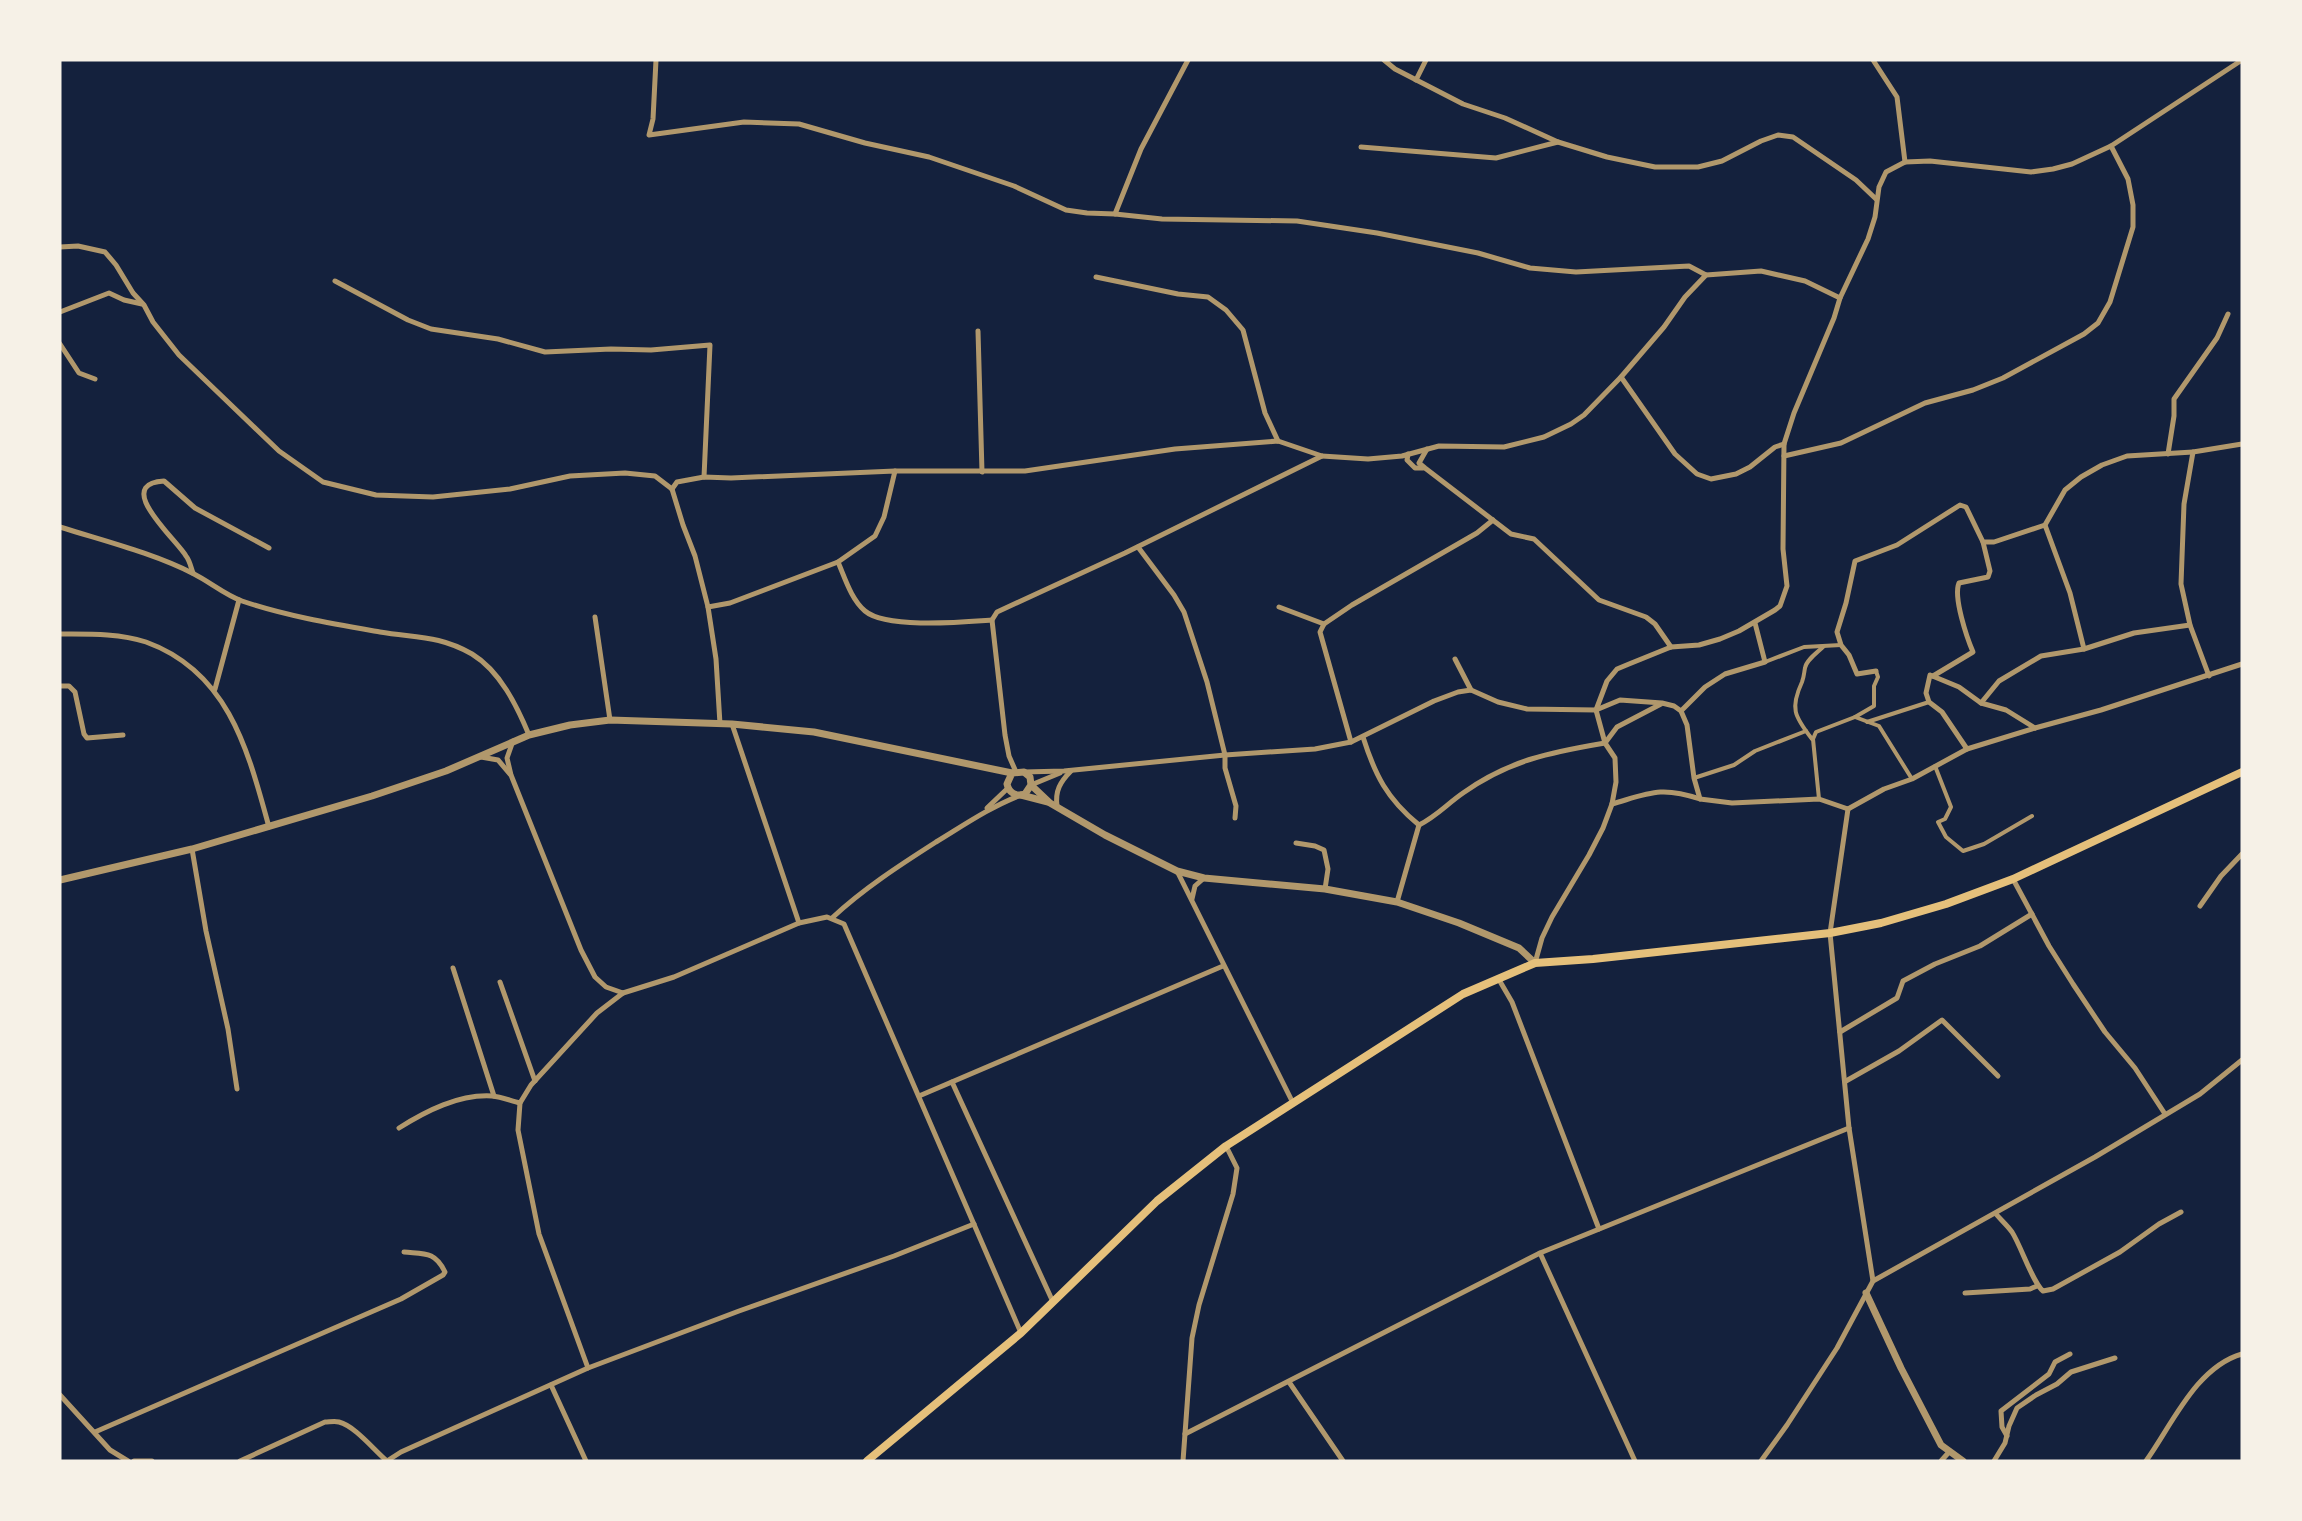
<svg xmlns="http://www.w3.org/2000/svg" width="2302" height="1521" viewBox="0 0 2302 1521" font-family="'DM Sans',sans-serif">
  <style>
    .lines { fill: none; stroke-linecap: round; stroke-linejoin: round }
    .pedestrian { stroke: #b1986c; stroke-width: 4 }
    .minor { stroke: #b1986c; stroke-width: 5 }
    .tertiary { stroke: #b1986c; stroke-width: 7 }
    .secondary { stroke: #e5c07b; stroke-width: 8 }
  </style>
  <rect width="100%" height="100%" fill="#14213d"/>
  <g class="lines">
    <g class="pedestrian">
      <polyline points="1765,662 1804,647 1841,645"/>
      <polyline points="1855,717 1879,726 1912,779"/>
      <polyline points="1867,722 1929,702"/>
      <path d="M 1812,739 C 1794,716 1790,708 1802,682 C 1804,677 1804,673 1805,668 C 1806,660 1818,652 1824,646"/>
      <polyline points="1935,766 1951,807 1945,819 1938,822 1946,837 1963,851 1984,844 2032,816"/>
      <polyline points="1694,778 1734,765 1755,751 1806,731"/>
      <polyline points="1819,799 1813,739 1816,732 1855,717 1874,706 1874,686 1878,677 1876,671"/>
    </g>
    <g class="minor">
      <polyline points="656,60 653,119 649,135 744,122 799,124 865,143 929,157 1014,186 1066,210 1087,213 1115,214 1162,219 1297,221 1377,233 1478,253 1530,268 1576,272 1689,266 1706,275"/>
      <polyline points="1384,60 1395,69 1463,104 1505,118 1558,142 1607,157 1655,167 1698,167 1722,161 1761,141 1778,135 1793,137 1856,180 1876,199"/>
      <polyline points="1873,60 1897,97 1905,162"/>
      <polyline points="1416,80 1426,60"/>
      <polyline points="1361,147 1496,158 1558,142"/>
      <polyline points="1115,214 1141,149 1188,60"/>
      <polyline points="60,247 78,246 105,252 116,265 133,293 144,305 153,322 179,355 279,451 323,482 376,495 433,497 510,489 570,476 625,473 655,476 672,489"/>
      <polyline points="1096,277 1178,294 1208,297 1226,310 1243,330 1265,413 1278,441"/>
      <polyline points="335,281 408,320 431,329 498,339 545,352 611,349 651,350 710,345 704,477"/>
      <polyline points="60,312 109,293 124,300 142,304"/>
      <polyline points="978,331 982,472"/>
      <polyline points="60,344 79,373 95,379"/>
      <polyline points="1621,377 1675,454 1697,474 1711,479 1736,474 1750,467 1775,447 1784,444"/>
      <polyline points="1427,449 1419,463 1425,468 1511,534 1534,539 1599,600 1646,617 1655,624 1671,647"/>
      <polyline points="1408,454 1407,460 1415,468 1423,468"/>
      <polyline points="2168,454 2174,416 2174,399 2217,338 2228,314"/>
      <polyline points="1784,456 1841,443 1925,403 1973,390 2003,378 2084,334 2098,323 2110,302 2133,227 2133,205 2128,179 2111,146"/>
      <polyline points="895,471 1025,471 1175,449 1278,441 1322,456 1368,459 1402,456 1439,446 1504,447 1544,437 1571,424 1584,415 1621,377 1664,327 1685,297 1706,275 1761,271 1805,281 1840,298"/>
      <polyline points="672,489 677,482 704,477 731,478 895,471 884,517 875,536 838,562 730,603 708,607"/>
      <polyline points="672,489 683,525 695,556 708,607 716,659 720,724"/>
      <polyline points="2045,525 2065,490 2081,477 2102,465 2127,456 2193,452"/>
      <path d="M 60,527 C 104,541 153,553 194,574 C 210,582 225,595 242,601 C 286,616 334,624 380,632 C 415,638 439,635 472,654 C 500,671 517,706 529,735"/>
      <polyline points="1138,547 1174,595 1184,612 1207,682 1225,755 1225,768 1236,806 1235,818"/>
      <path d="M 838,562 C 845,578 851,599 865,611 C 886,629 963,622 992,620"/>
      <path d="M 193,573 C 191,568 190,561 186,556 C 176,539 112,484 164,481 L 195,508 L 269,548"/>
      <polyline points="1279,607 1324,624"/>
      <polyline points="595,617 610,720"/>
      <path d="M 60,634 C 88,634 119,633 146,642 C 229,672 248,751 269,827"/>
      <polyline points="1455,659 1471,690"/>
      <polyline points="1876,671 1857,674 1849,655 1841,645 1837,632 1846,603 1855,561 1897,545 1960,505 1966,507 1983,542 1994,542 2045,525 2070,593 2084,649 2134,633 2190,625"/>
      <path d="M 1933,676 L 1973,652 C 1967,638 1953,597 1959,583 L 1988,577 L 1990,571 L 1983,542"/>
      <polyline points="2209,676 2190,625 2181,584 2184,504 2193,452 2242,444"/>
      <polyline points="60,686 69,686 75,692 84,734 87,738 123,735"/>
      <polyline points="215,689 239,600"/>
      <polyline points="1681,711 1705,687 1725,674 1765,662 1755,623"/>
      <polyline points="732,724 799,923"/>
      <polyline points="2035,728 2006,710 1981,703 1999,681 2041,656 2084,649"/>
      <path d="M 1363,737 C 1375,775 1387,799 1419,825"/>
      <polyline points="513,741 507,758 511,775 581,950 595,977 606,987 623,993 674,977 799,923 827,917 844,924 1021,1333"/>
      <polyline points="1351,742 1320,632 1324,624 1352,605 1477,533 1493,520"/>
      <polyline points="1967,749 1942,712 1929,702 1926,693 1930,675 1959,687 1981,703"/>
      <polyline points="481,757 498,760 510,774"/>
      <polyline points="1016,772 1009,756 1005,735 992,620 997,612 1125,553 1322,456"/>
      <polyline points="1024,772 1064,771 1225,755 1315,749 1351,742 1434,701 1458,692 1471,690 1498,702 1527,709 1596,710 1620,700 1662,703 1674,706 1681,711 1687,725 1694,778 1700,799 1732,803 1819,799 1848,809"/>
      <polyline points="1031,785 1060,773"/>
      <path d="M 1612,804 C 1650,793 1661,786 1700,799"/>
      <path d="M 1057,806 C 1055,791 1060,782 1071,771"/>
      <polyline points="987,808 1008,788"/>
      <polyline points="1848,809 1830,933 1849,1128 1873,1281"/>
      <polyline points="1848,809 1884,789 1912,779 1967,749 2035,728 2101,710 2242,664"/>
      <path d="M 1419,825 C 1437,816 1447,804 1463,793 C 1509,760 1552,752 1605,743 L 1617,727 L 1661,704"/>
      <polyline points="1296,843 1315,846 1324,850 1328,869 1325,889"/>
      <polyline points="192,849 206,931 228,1029 237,1089"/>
      <polyline points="1177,871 1293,1103"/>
      <polyline points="2013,879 2049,946 2073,984 2105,1032 2135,1068 2165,1114"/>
      <polyline points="1192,899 1195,886 1204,878"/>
      <polyline points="1397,902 1419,825"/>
      <polyline points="2200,906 2221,876 2242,854"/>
      <path d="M 832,918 C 863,889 900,865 936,842 C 964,825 990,807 1021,795"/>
      <polyline points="1535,963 1542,938 1552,917 1589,855 1603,828 1612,804 1616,782 1615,758 1605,743 1596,710 1607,681 1617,669 1629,664 1671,647 1699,645 1720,639 1739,631 1775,610 1780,606 1787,586 1783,549 1784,444 1794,413 1834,318 1840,298 1868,239 1875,217 1879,187 1886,172 1905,162 1930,161 2031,172 2053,169 2072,164 2111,146 2242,60"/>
      <polyline points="453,968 494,1096"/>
      <polyline points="1498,978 1512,1002 1599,1229"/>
      <polyline points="500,982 535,1081"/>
      <polyline points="1840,1032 1897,998 1903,981 1935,964 1980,946 2032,914"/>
      <polyline points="1846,1081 1899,1051 1942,1020 1998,1076"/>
      <polyline points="952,1082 1053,1302"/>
      <polyline points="919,1096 1223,966"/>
      <path d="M 399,1128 C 426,1111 459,1094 492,1096 C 502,1097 511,1101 520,1103"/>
      <path d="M 1996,1214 C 2001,1220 2007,1225 2012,1232 C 2021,1246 2033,1283 2043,1291 L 2053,1289 L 2120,1252 L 2159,1224 L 2181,1212"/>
      <polyline points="1540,1253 1635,1461"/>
      <polyline points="1965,1293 2030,1289 2037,1286"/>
      <polyline points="588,1368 539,1234 518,1130 520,1103 531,1085 597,1013 623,993"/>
      <polyline points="1289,1382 1343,1461"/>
      <polyline points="551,1385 586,1461"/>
      <polyline points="60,1395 110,1450 128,1461"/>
      <path d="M 95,1432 L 401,1299 L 443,1275 L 445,1272 C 435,1251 424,1254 404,1252"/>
      <polyline points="1185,1434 1540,1253 1849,1128"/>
      <polyline points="2007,1436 2002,1427 2001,1411 2049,1374 2055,1362 2070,1354"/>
      <polyline points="134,1461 152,1461"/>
      <path d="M 240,1461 L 325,1422 C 329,1422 335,1421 339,1422 C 355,1426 374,1450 387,1461"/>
      <polyline points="387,1461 401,1452 588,1368 739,1311 894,1256 974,1224"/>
      <polyline points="1183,1461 1192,1338 1199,1305 1233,1194 1237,1168 1226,1146"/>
      <polyline points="1761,1461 1787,1425 1837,1348 1873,1281 2095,1157 2200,1094 2242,1060"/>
      <polyline points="1941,1461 1950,1451"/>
      <polyline points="1994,1461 2005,1443 2009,1426 2017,1408 2036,1395 2057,1384 2071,1372 2115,1358"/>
      <path d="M 2146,1461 C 2172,1425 2196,1367 2242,1354"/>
    </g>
    <g class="tertiary">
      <path d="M 1031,785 L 1025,794 C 1016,797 1009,793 1007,784 L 1012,773 L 1024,772 L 1030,777 L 1031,785 L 1050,803 L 1105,835 L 1177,871 L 1204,878 L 1325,889 L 1397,902 L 1459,923 L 1519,948 L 1535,963"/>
      <polyline points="1021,795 1048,802"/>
      <polyline points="60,880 192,849 372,796 446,771 529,735 570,725 610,720 732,724 814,732 1012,773"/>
      <polyline points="1866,1293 1901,1368 1941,1445 1963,1461"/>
    </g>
    <polyline class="secondary" points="867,1461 1021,1333 1157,1201 1226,1146 1463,994 1535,963 1593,959 1830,933 1881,923 1946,904 2013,879 2242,772"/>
  </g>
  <rect width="2302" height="1521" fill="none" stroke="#f6f1e7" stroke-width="123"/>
</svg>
